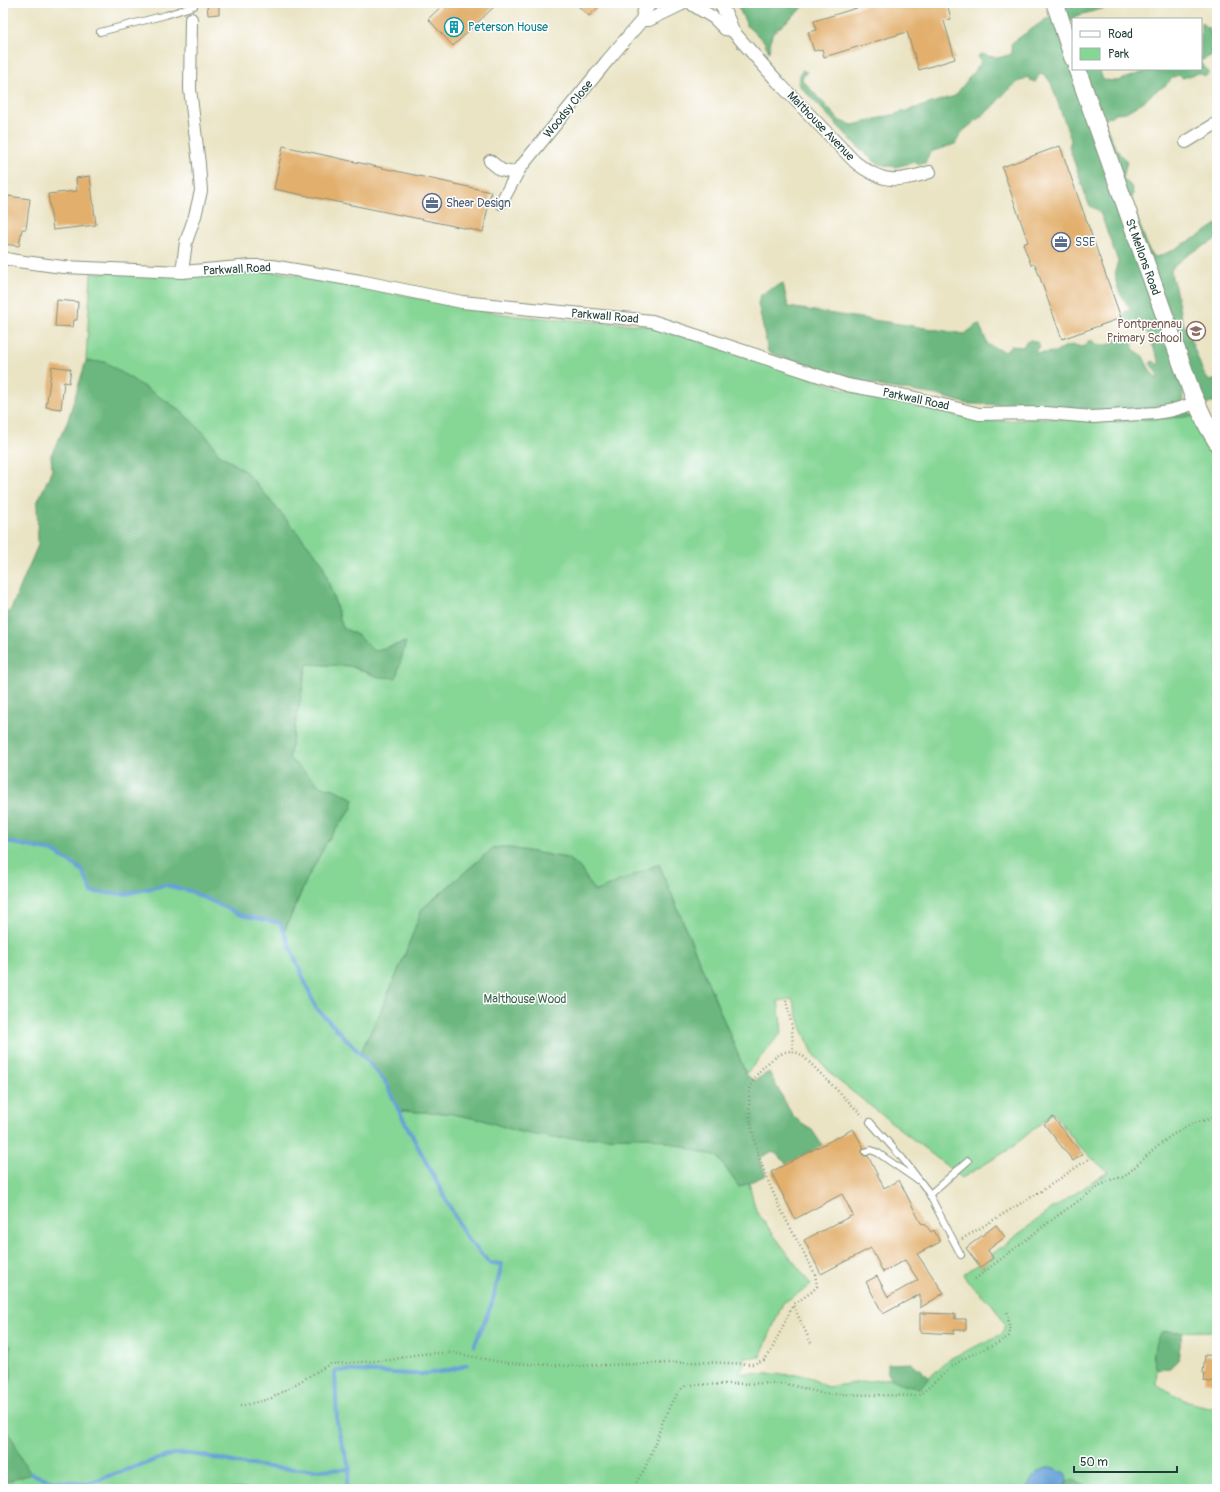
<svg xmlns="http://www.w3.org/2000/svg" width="1220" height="1492" viewBox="0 0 1220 1492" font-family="Pangolin,sans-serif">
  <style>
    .green { fill: #86d696; stroke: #528a65; fill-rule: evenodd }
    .forest { fill: #6cb77f; stroke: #467a5a }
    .water { fill: #68a2d7; stroke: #447086 }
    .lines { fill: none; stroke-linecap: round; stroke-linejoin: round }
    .stream { stroke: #68a2d7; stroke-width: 4 }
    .building { fill: #e2af6c }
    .lane-casing { stroke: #84907c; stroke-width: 8 }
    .street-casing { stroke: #84907c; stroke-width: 14 }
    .secondary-casing { stroke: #84907c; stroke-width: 19 }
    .path { stroke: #84907c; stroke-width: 2.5; stroke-dasharray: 1 3; stroke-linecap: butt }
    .lane { stroke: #fff; stroke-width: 6 }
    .street { stroke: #fff; stroke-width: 12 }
    .secondary { stroke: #fff; stroke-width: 17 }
    .labels { text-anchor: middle; stroke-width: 3; stroke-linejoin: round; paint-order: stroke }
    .culture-label { font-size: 12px; fill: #0d838f; stroke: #fff; text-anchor: start }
    .street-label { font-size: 12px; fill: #1f3d34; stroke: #fff }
    .service-label { font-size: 12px; fill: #4e5e75; stroke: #fff; text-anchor: start }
    .education-label { font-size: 12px; fill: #785e54; stroke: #fff; text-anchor: end }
    .park-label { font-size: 12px; fill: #39634c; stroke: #fff }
  </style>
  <rect width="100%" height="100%" fill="#fff"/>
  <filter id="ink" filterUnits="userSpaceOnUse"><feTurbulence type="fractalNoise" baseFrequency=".025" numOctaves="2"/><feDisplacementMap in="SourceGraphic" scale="8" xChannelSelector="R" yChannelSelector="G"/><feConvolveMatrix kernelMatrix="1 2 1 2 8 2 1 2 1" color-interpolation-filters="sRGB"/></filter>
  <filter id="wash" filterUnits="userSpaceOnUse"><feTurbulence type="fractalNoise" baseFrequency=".012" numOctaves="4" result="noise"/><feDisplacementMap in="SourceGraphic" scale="16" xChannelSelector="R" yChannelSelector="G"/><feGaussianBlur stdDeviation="0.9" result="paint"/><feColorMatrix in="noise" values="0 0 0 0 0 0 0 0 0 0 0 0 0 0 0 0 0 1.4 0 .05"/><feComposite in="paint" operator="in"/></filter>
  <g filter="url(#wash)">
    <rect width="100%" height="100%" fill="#eae4c5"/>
    <path class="green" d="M 269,271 L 339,281 L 465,308 L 517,316 L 643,325 L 667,331 L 856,393 L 987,422 L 1046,418 L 1111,422 L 1193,416 L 1217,452 L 1217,1331 L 1162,1332 L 1153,1355 L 1157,1369 L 1156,1384 L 1188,1402 L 1217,1409 L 1217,1489 L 3,1489 L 3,1483 L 30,1473 L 21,1459 L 14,1442 L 3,1424 L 3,1404 L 11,1378 L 10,1345 L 3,1342 L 3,841 L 53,851 L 82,870 L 125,894 L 165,885 L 190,891 L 241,915 L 280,923 L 284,932 L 307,879 L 328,840 L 352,808 L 334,789 L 321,787 L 289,758 L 307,664 L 350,666 L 379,677 L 406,642 L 374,651 L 359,636 L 343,628 L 322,562 L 246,472 L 219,454 L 205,434 L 134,381 L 105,362 L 86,361 L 91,273 ZM 504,847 L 567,858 L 580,868 L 595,892 L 659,864 L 746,1074 L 782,1032 L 778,1001 L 792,999 L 802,1029 L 813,1053 L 835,1078 L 962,1178 L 1010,1149 L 1053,1113 L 1080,1148 L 1108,1172 L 1050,1210 L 991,1255 L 993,1258 L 981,1267 L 978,1264 L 963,1274 L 967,1281 L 992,1304 L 1005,1324 L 1002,1334 L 949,1359 L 925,1382 L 900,1384 L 891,1378 L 827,1387 L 805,1375 L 739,1373 L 744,1364 L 745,1358 L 760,1357 L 783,1303 L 811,1285 L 756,1211 L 749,1183 L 739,1187 L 718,1157 L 650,1137 L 554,1138 L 516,1131 L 483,1120 L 447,1113 L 399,1111 L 385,1081 L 360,1053 L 378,1017 L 402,962 L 422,909 L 493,848 Z"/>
    <g class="forest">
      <polygon points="736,3 808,3 772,34 769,52 764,41 748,27"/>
      <polygon points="1064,3 1075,7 1090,3 1123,3 1076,16 1065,25"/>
      <path d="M 1055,13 L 1082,69 L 1099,69 L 1103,80 L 1118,81 L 1146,71 L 1149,69 L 1201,69 L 1201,63 L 1209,72 L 1206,76 L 1198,73 L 1183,78 L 1178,75 L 1172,78 L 1166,85 L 1153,93 L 1146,100 L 1126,112 L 1116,113 L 1104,120 C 1109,134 1115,153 1127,161 L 1123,178 L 1131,186 L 1133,193 L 1131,203 L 1151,255 L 1157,257 L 1169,252 L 1199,236 L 1217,224 L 1217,239 C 1201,248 1183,255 1171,270 L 1172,278 L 1175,287 L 1181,317 L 1189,335 L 1203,372 L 1209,381 L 1217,379 L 1217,400 L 1206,405 L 1186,386 C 1179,399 1184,404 1193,416 L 1111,422 L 1111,411 L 1046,405 L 968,404 L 937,395 L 885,387 L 838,376 L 768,352 L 758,303 L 761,295 L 770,289 L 783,283 L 788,307 L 965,334 L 976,325 L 979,324 L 988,345 L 1006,352 L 1010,346 L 1023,347 L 1025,343 L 1031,340 L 1038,343 L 1040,347 L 1036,350 L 1036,353 L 1057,352 C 1063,346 1074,343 1081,347 L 1085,346 L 1088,341 L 1093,341 L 1095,344 L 1109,345 L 1115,339 C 1124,338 1134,338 1133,349 L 1142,355 L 1151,372 L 1158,379 L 1158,375 L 1150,363 L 1153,361 L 1157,364 L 1160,364 L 1147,331 L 1132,326 L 1123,318 L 1125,312 L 1131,309 C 1119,295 1111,279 1118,261 L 1100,212 L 1089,205 L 1069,147 L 1071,140 L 1051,83 L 1046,76 L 1041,73 L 1039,75 L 1035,82 L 1030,80 L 1028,77 L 1018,82 L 1005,93 L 990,109 L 962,132 L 955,144 L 930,152 L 925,163 L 920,164 L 915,162 L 895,167 L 878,164 L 863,152 L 799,85 L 798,82 L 802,70 L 807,72 L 802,78 L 803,81 L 840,121 L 853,125 L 896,114 L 955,96 L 981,62 L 978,56 L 981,54 L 998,58 L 1012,54 L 1011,44 L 1013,42 Z"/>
      <polygon points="1201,22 1206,27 1209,28 1216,53 1201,61"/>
      <polygon points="86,361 105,362 180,410 205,434 219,454 246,472 322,562 343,628 359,636 374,651 406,642 396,678 379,677 350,666 307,664 289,758 321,787 334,789 354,799 352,808 328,840 307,879 292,912 284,932 280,923 241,915 190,891 165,885 125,894 92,892 82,870 53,851 3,841 3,617 11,609 38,545 37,503 52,470 51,455 67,423"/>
      <path d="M 504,847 L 567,858 L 580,868 L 595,892 L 659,864 L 746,1074 L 754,1081 L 769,1072 L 791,1113 L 802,1124 L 812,1130 L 822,1145 L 786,1164 C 776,1151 773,1149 759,1159 L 766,1175 L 739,1187 L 718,1157 L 650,1137 L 551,1138 L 516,1131 L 483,1120 L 447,1113 L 399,1111 L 385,1081 L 360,1053 L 378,1017 L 402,962 L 422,909 L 493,848 Z"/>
      <path d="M 1162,1332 L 1182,1332 L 1178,1360 L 1170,1368 L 1157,1369 C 1152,1357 1153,1342 1162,1332 Z"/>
      <polygon points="3,1342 10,1345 11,1378 3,1404"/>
      <path d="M 912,1363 L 930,1378 L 919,1388 C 910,1388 891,1382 888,1373 C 887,1371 887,1367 887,1364 Z"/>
      <polygon points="3,1424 14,1442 21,1459 31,1474 3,1483"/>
      <polygon points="1074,1480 1085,1486 1086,1489 1064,1489 1068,1481"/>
    </g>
    <path class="water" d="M 1051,1467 C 1065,1471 1071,1474 1064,1489 L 1028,1489 C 1030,1477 1039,1469 1051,1467 Z"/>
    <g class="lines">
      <g class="stream">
        <polyline points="3,841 53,851 82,870 92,892 125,894 165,885 190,891 241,915 280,923 316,1008 360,1053 385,1081 399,1111 466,1237 490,1263 502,1264 492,1303 474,1346"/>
        <path d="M 31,1474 L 54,1481 L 88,1483 L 173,1454 C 197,1452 220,1460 243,1464 C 278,1469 314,1471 350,1469"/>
        <path d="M 346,1489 L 350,1469 L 340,1437 L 337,1422 L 335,1371 C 364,1369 393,1375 422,1374 C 437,1373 452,1370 467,1365"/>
      </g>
    </g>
    <g id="blocks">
      <g class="building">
        <polygon points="207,3 219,3 219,14 208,15"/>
        <polygon points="445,3 498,3 453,46 428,19"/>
        <polygon points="575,3 603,3 589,16"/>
        <polygon points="873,3 947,3 951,19 944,21 955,59 919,70 907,32 824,57 822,49 814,51 808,32 817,30 814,21"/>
        <polygon points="283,146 491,192 483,232 274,189"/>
        <polygon points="1060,146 1121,318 1062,339 1035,264 1031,265 1023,244 1028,242 1002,167"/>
        <polygon points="90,176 96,225 53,230 48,194 77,191 76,178"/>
        <polygon points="8,196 30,199 26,229 22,229 19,246 3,244 3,202 7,203"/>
        <polygon points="57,300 78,302 77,320 74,320 73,327 55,326"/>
        <polygon points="52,366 71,369 69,383 64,382 61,409 46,407"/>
        <polygon points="1053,1117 1082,1154 1073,1161 1044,1124"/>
        <polygon points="853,1129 864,1148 862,1151 862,1154 865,1156 868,1156 884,1188 899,1180 921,1223 925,1224 931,1232 934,1230 940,1242 917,1254 944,1293 920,1308 920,1294 883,1314 866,1282 877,1276 888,1297 918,1280 905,1260 883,1272 871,1248 821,1274 804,1240 853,1215 842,1194 795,1219 771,1172"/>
        <polygon points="996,1225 1005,1237 988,1250 993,1258 980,1267 966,1248"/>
        <polygon points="920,1313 955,1314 955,1319 966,1319 966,1330 954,1330 954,1334 920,1332"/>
        <polygon points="1205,1355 1217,1356 1217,1383 1204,1381 1205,1374 1203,1373"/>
      </g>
    </g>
  </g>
  <g filter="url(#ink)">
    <use href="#blocks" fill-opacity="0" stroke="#84907c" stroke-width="1"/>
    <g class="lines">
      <defs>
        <g id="lane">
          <polyline points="100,32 166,15 194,6"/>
          <polyline points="870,1122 903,1159 927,1190 961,1255"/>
          <polyline points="866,1152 871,1150 878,1153 917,1180"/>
          <polyline points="930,1194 968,1161"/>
        </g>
        <g id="street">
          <path d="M 720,3 C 724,12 731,20 732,30 L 778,82 L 855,162 C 883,184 897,182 930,172"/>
          <polyline points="693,5 714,18 725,29 732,30"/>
          <polyline points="642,20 649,20 680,5"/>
          <polyline points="1186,142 1217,123"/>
          <polyline points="490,161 501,170 513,173 520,168"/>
          <polyline points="501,203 520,168 607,61 642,20 643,13 651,3"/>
          <polyline points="3,258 17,261 63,267 182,272 251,266 272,266 360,281 462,302 652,321 847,385 911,397 979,414 1046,413 1093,417 1156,413 1173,410 1196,403"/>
          <polyline points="182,272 186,242 195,216 201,191 199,164 190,89 191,19"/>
        </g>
        <g id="secondary">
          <polyline points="1055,3 1073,58"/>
          <polyline points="1077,69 1192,393 1208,427 1217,442"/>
        </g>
      </defs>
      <use href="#lane" class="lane-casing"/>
      <use href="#street" class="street-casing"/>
      <use href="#secondary" class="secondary-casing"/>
      <g class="path">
        <polyline points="786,1000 792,1027 793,1051"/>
        <polyline points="962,1239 1043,1190 1090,1158"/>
        <polyline points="975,1279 1057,1216 1101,1185 1113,1179 1124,1177 1152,1151 1172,1135 1191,1124 1217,1117"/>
        <path d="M 811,1343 L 793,1305 L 813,1291 L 817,1286 L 815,1274 C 790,1226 760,1178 751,1123 C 750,1113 748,1101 750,1090 C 752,1078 763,1066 773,1059 C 784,1051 791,1048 803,1056 L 863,1116"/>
        <polyline points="240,1406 270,1399 330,1364 391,1360 413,1355 434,1353 453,1353 506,1363 576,1366 701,1362 752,1364 764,1360 770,1353 793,1305"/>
        <path d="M 632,1489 C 638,1479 645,1470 649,1459 C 657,1440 669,1394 687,1385 L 773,1383 L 791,1385 L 821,1393 L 836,1394 L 917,1396 C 933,1386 944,1371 960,1361 C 975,1351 995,1347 1009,1336 L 1010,1334 L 1007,1310"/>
      </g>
      <use href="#lane" class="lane"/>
      <use href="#street" class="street"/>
      <use href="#secondary" class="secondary"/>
    </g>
  </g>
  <defs>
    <symbol id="building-ring" viewBox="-11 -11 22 22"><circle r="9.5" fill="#fff" stroke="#0f9aa8" stroke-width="1.5"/><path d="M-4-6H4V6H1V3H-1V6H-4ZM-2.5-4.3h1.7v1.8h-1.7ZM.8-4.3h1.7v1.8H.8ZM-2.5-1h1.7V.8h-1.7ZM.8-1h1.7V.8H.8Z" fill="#0f9aa8"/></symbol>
    <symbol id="office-ring" viewBox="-11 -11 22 22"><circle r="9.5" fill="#fff" stroke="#5c6f8a" stroke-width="1.5"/><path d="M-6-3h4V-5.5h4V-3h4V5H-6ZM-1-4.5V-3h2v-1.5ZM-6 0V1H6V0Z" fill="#5c6f8a"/></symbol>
    <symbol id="school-ring" viewBox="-11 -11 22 22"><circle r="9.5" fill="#fff" stroke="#8d6e63" stroke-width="1.5"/><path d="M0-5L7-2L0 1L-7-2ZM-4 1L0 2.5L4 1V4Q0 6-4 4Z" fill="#8d6e63"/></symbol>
  </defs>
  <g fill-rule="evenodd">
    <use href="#building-ring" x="443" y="16" width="22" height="22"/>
    <use href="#office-ring" x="421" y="192" width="22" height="22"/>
    <use href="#office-ring" x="1050" y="231" width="22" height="22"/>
    <use href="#school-ring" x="1185" y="320" width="22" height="22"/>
  </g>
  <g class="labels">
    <g class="culture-label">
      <text x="468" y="31">Peterson House</text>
    </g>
    <g class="street-label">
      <text transform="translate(568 109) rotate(-51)" y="4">Woodsy Close</text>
      <text transform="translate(821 126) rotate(46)" y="4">Malthouse Avenue</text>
      <text transform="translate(1143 257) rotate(70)" y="4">St Mellons Road</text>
      <text transform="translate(237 269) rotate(-3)" y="4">Parkwall Road</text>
      <text transform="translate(605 316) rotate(5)" y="4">Parkwall Road</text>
      <text transform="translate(916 399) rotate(12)" y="4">Parkwall Road</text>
    </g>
    <g class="service-label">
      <text x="446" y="207">Shear Design</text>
      <text x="1075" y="246">SSE</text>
    </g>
    <g class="education-label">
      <text x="1182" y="328">Pontprennau<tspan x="1182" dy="14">Primary School</tspan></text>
    </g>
    <g class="park-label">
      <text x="525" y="1003">Malthouse Wood</text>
    </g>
  </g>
  <rect width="1220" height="1492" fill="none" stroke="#fff" stroke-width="16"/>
  <rect x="1072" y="18" width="130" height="52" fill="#ffffff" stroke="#a5b1ae"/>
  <rect x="1080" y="31" width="20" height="6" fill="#ffffff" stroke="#a5b1ae"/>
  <text x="1108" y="38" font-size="12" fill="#1f3d34">Road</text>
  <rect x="1080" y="48" width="20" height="12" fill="#86d696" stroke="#a5b1ae"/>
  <text x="1108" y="58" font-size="12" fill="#1f3d34">Park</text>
  <path d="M1074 1466v6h103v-6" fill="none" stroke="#1f3d34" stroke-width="2"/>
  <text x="1080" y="1466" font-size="12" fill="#1f3d34" stroke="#ffffff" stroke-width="3" paint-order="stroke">50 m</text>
</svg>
